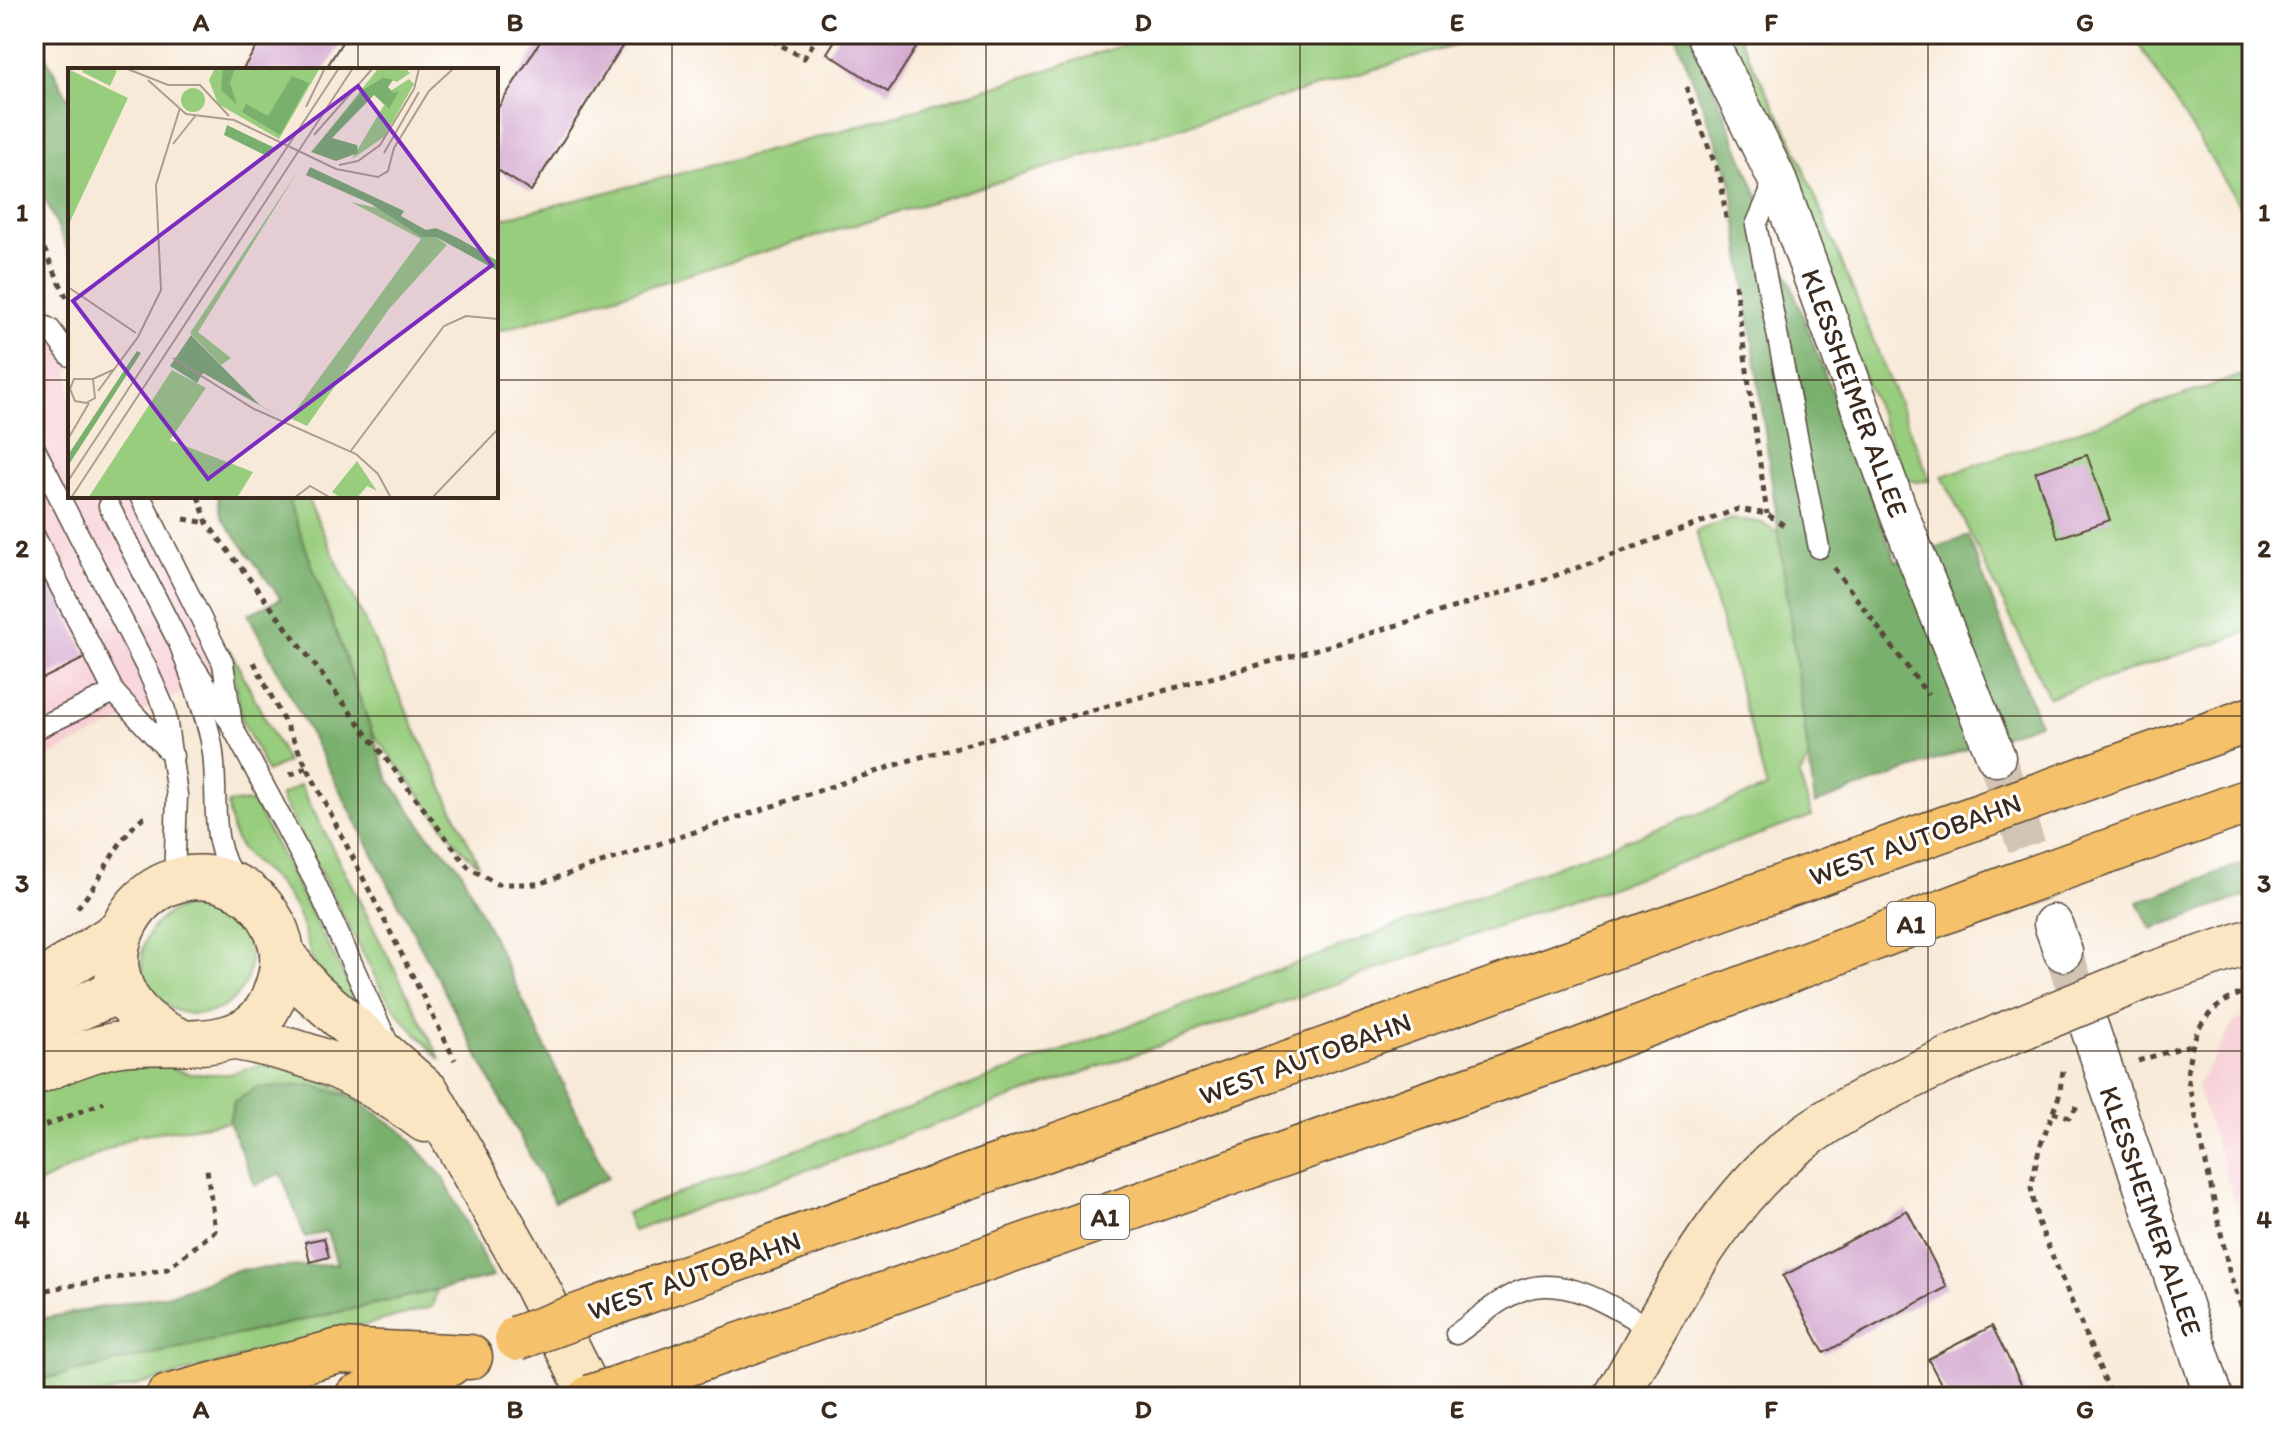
<svg xmlns="http://www.w3.org/2000/svg" width="2286" height="1431" viewBox="0 0 2286 1431" font-family="Itim,sans-serif">
  <style>
    .built { fill: #f7cfd5 }
    .green { fill: #99cd7e; stroke: #6a7c4e; stroke-width: 2 }
    .forest { fill: #7ab06d; stroke: #5a6d46; stroke-width: 2 }
    .building { fill: #d3a8cf }
    .lines { fill: none; stroke-linecap: round; stroke-linejoin: round }
    .street-tunnel { stroke: #d2c4b3; stroke-width: 38; stroke-dasharray: 38 19; stroke-linecap: butt }
    .lane-casing { stroke: #57473a; stroke-width: 23 }
    .street-casing { stroke: #57473a; stroke-width: 41 }
    .secondary-casing { stroke: #57473a; stroke-width: 47 }
    .highway-casing { stroke: #57473a; stroke-width: 47 }
    .path { stroke: #57473a; stroke-width: 5; stroke-dasharray: 6 6; stroke-linecap: butt }
    .lane { stroke: #fff; stroke-width: 20 }
    .street { stroke: #fff; stroke-width: 38 }
    .secondary { stroke: #fbe6c4; stroke-width: 44 }
    .highway { stroke: #f5c16b; stroke-width: 44 }
    .secondary-bridge-casing { stroke: #57473a; stroke-width: 47; stroke-linecap: butt }
    .highway-bridge-casing { stroke: #57473a; stroke-width: 47; stroke-linecap: butt }
    .secondary-bridge { stroke: #fbe6c4; stroke-width: 44 }
    .highway-bridge { stroke: #f5c16b; stroke-width: 44 }
    .grid { fill: none; stroke: #3b2a1e; stroke-width: 2; stroke-opacity: 0.55 }
    .labels { text-anchor: middle; stroke-width: 6; stroke-linejoin: round; paint-order: stroke }
    .shield { fill: #fff; stroke: #766a62; stroke-width: 2 }
    .shield-label { font-size: 26px; font-weight: bold; fill: #3b2a1e }
    .street-label { font-size: 28px; fill: #3b2a1e; stroke: #fff }
    .inset-road { fill: none; stroke: #ac9d8e; stroke-width: 2 }
    .view { fill: #7b2cbf; fill-opacity: 0.15; stroke: #7b2cbf; stroke-width: 4 }
    .inset-edge { fill: none; stroke: #3b2a1e; stroke-width: 4 }
    .neatline { fill: none; stroke: #3b2a1e; stroke-width: 3 }
    .grid-label { font-size: 26px; text-anchor: middle; font-weight: bold; fill: #3b2a1e }
  </style>
  <rect width="100%" height="100%" fill="#fff"/>
  <filter id="ink" filterUnits="userSpaceOnUse"><feTurbulence type="fractalNoise" baseFrequency=".0125" numOctaves="2"/><feDisplacementMap in="SourceGraphic" scale="16" xChannelSelector="R" yChannelSelector="G"/><feConvolveMatrix kernelMatrix="1 2 1 2 8 2 1 2 1" color-interpolation-filters="sRGB"/></filter>
  <filter id="wash" filterUnits="userSpaceOnUse"><feTurbulence type="fractalNoise" baseFrequency=".006" numOctaves="4" result="noise"/><feDisplacementMap in="SourceGraphic" scale="32" xChannelSelector="R" yChannelSelector="G"/><feGaussianBlur stdDeviation="1.8" result="paint"/><feColorMatrix in="noise" values="0 0 0 0 0 0 0 0 0 0 0 0 0 0 0 0 0 1.4 0 .05"/><feComposite in="paint" operator="in"/></filter>
  <g filter="url(#wash)">
    <rect width="100%" height="100%" fill="#f8ead8"/>
    <g class="built">
      <polygon points="34,262 70,337 70,496 148,496 232,669 34,763"/>
      <polygon points="2252,1016 2252,1254 2197,1087 2235,1021"/>
    </g>
    <g class="green">
      <path d="M 1155,34 L 1493,34 L 496,332 L 496,220 C 717,165 940,109 1155,34 Z"/>
      <polygon points="1724,34 1737,34 1793,142 1930,480 1916,482 1906,479"/>
      <polygon points="2133,34 2252,34 2252,225"/>
      <polygon points="2252,372 2252,631 2049,697 1942,476"/>
      <polygon points="287,496 306,496 479,865 462,850 372,732"/>
      <polygon points="1731,518 1762,523 1779,533 1809,759 1799,776 1812,816 633,1231 626,1213 1767,788 1696,531"/>
      <polygon points="230,650 287,762 267,772 242,719"/>
      <polygon points="300,785 441,1060 402,1018 382,990 280,796"/>
      <path d="M 253,802 L 367,1020 C 354,1007 323,983 315,967 C 306,946 305,924 292,903 C 265,858 232,868 228,803 Z"/>
      <circle cx="196" cy="960" r="54"/>
      <polygon points="149,1061 191,1074 229,1074 268,1063 311,1072 353,1097 234,1102 229,1122 137,1135 34,1186 34,1086 62,1074"/>
      <polygon points="437,1290 432,1307 93,1397 34,1397 34,1381"/>
    </g>
    <g class="forest">
      <polygon points="34,34 70,102 70,256 34,172"/>
      <polygon points="1675,34 1692,34 1750,176 1896,562 1968,536 2039,723 1815,804 1731,179"/>
      <polygon points="218,496 287,496 389,780 429,836 458,865 608,1178 554,1202 248,614 281,599 221,516"/>
      <polygon points="2252,860 2252,894 2151,929 2138,902"/>
      <polygon points="310,1085 353,1097 403,1132 443,1177 493,1277 34,1381 34,1320 176,1293 237,1270 337,1264 327,1232 305,1237 281,1173 255,1185 229,1122 234,1102 256,1088"/>
    </g>
    <g id="blocks">
      <g class="building">
        <polygon points="265,34 347,34 325,70 242,70"/>
        <polygon points="545,34 630,34 531,191 496,169 496,111"/>
        <polygon points="839,34 925,34 888,92 827,53"/>
        <polygon points="2087,455 2110,520 2058,538 2035,472"/>
        <polygon points="34,548 87,657 34,683"/>
        <polygon points="1907,1210 1947,1287 1824,1353 1783,1276"/>
        <polygon points="324,1238 329,1257 310,1262 305,1242"/>
        <polygon points="1992,1326 2028,1397 1948,1397 1928,1359"/>
      </g>
    </g>
  </g>
  <g filter="url(#ink)">
    <use href="#blocks" fill-opacity="0" stroke="#57473a" stroke-width="2"/>
    <g class="lines">
      <g class="street-tunnel">
        <polyline points="1996,757 2053,924"/>
        <polyline points="2063,952 2089,1026"/>
      </g>
      <defs>
        <g id="lane">
          <polyline points="1775,181 1756,225 1819,548"/>
          <polyline points="34,321 50,329 70,356"/>
          <polyline points="34,447 147,669 165,710 177,795 174,881"/>
          <polyline points="140,496 223,663 232,726 314,880 387,1041"/>
          <polyline points="109,506 180,645 228,719"/>
          <polyline points="34,535 114,692 173,756"/>
          <path d="M 180,645 C 191,678 206,712 212,746 C 220,792 206,845 238,882"/>
          <polyline points="34,730 114,692"/>
          <path d="M 1456,1334 C 1477,1320 1499,1298 1523,1290 C 1568,1274 1618,1310 1654,1331"/>
        </g>
        <g id="street">
          <polyline points="1705,34 1776,177 1900,516 1996,757"/>
          <polyline points="2053,924 2063,952"/>
          <polyline points="2089,1026 2214,1397"/>
        </g>
        <g id="secondary">
          <polyline points="282,954 310,990 428,1093 530,1273 592,1397"/>
          <polyline points="2152,974 2252,941"/>
          <polyline points="34,983 51,976 121,931"/>
          <polyline points="34,1027 121,990"/>
          <path d="M 231,1037 C 313,1052 358,1070 425,1120"/>
          <path d="M 34,1073 C 60,1063 87,1050 114,1045 C 166,1035 247,1062 273,998 C 279,983 284,967 282,951 C 278,925 262,900 239,888 C 139,836 51,990 183,1042"/>
          <path d="M 1616,1397 C 1666,1311 1714,1208 1794,1145 C 1855,1097 1933,1068 2003,1035"/>
        </g>
        <g id="highway">
          <polyline points="603,1307 2252,719"/>
          <polyline points="638,1381 1572,1053 2001,890 2252,800"/>
          <polyline points="168,1397 339,1351 470,1357"/>
          <polyline points="357,1397 449,1364"/>
        </g>
      </defs>
      <use href="#lane" class="lane-casing"/>
      <use href="#street" class="street-casing"/>
      <use href="#secondary" class="secondary-casing"/>
      <use href="#highway" class="highway-casing"/>
      <g class="path">
        <polyline points="761,34 804,58 819,34"/>
        <polyline points="1686,87 1721,180 1726,219"/>
        <polyline points="34,227 70,305"/>
        <polyline points="1735,284 1767,514"/>
        <polyline points="198,496 207,523 468,867 497,884 538,884 917,758 1339,643 1549,578 1738,509 1767,514 1785,526"/>
        <polyline points="184,519 207,523"/>
        <polyline points="1834,568 1928,695"/>
        <polyline points="254,662 455,1060"/>
        <polyline points="290,775 307,767"/>
        <path d="M 77,908 C 104,879 114,840 147,814"/>
        <path d="M 2252,989 C 2205,1006 2192,1028 2187,1076 L 2230,1275 L 2252,1337"/>
        <polyline points="2138,1061 2190,1045"/>
        <polyline points="2063,1071 2059,1096 2039,1149 2031,1188 2038,1222 2112,1397"/>
        <polyline points="2053,1112 2069,1117 2078,1105"/>
        <polyline points="34,1130 104,1102"/>
        <polyline points="34,1292 167,1269 215,1231 207,1169"/>
      </g>
      <use href="#lane" class="lane"/>
      <use href="#street" class="street"/>
      <use href="#secondary" class="secondary"/>
      <use href="#highway" class="highway"/>
      <defs>
        <polyline id="secondary-bridge" points="2003,1035 2152,974"/>
        <g id="highway-bridge">
          <polyline points="517,1338 603,1307"/>
          <polyline points="591,1397 638,1381"/>
        </g>
      </defs>
      <use href="#secondary-bridge" class="secondary-bridge-casing"/>
      <use href="#highway-bridge" class="highway-bridge-casing"/>
      <use href="#secondary-bridge" class="secondary-bridge"/>
      <use href="#highway-bridge" class="highway-bridge"/>
    </g>
  </g>
  <path class="grid" d="M 358,34 L 358,70M 672,34 L 672,1397M 986,34 L 986,1397M 1300,34 L 1300,1397M 1614,34 L 1614,1397M 1928,34 L 1928,1397M 34,380 L 70,380M 496,380 L 2252,380M 358,496 L 358,1397M 34,716 L 2252,716M 34,1051 L 2252,1051"/>
  <g class="labels">
    <g class="shield">
      <rect x="1887" y="902" width="48" height="44" rx="6"/>
      <rect x="1081" y="1195" width="48" height="44" rx="6"/>
    </g>
    <g class="shield-label">
      <text x="1911" y="933">A1</text>
      <text x="1105" y="1226">A1</text>
    </g>
    <g class="street-label">
      <text transform="translate(1855 393) rotate(70)" y="10">KLESSHEIMER ALLEE</text>
      <text transform="translate(1915 839) rotate(-20)" y="10">WEST AUTOBAHN</text>
      <text transform="translate(1305 1058) rotate(-20)" y="10">WEST AUTOBAHN</text>
      <text transform="translate(2151 1211) rotate(71)" y="10">KLESSHEIMER ALLEE</text>
      <text transform="translate(694 1275) rotate(-19)" y="10">WEST AUTOBAHN</text>
    </g>
  </g>
  <g transform="translate(68 68)">
    <rect width="430" height="430" fill="#f8ead8"/>
    <path d="M 16,0 L 42,0 L 49,3 L 42,18 L 14,4 ZM 147,0 L 252,0 L 211,71 L 150,36 L 141,12 ZM 337,0 L 342,5 L 329,14 L 315,9 L 296,21 L 249,77 L 309,2 ZM 0,1 L 60,30 L 0,158 ZM 341,11 L 346,16 L 316,69 L 284,91 L 316,37 L 320,40 L 324,22 ZM113 32a12 12 0 1 1 24 0a12 12 0 1 1-24 0ZM 230,103 L 130,264 L 163,290 L 153,297 L 122,265 ZM 283,134 L 309,140 L 353,169 L 368,169 L 379,177 L 321,241 L 239,358 L 222,350 L 353,171 ZM 104,302 L 138,320 L 102,372 L 185,404 L 169,430 L 20,430 ZM 289,393 L 309,423 L 299,418 L 289,430 L 273,430 L 264,424 Z" fill="#99cd7e"/>
    <path d="M 155,0 L 167,0 L 162,15 L 169,37 L 153,22 ZM 224,8 L 241,15 L 212,67 L 174,44 L 178,36 L 200,48 ZM 315,9 L 325,12 L 320,19 L 326,25 L 331,23 L 321,41 L 306,27 L 264,70 L 289,77 L 290,85 L 268,93 L 243,84 L 296,21 ZM 159,57 L 207,80 L 201,89 L 156,67 ZM 242,99 L 336,143 L 333,148 L 358,162 L 368,160 L 388,169 L 430,193 L 430,203 L 368,169 L 353,169 L 303,136 L 238,107 ZM 123,267 L 192,337 L 214,350 L 135,305 L 129,315 L 102,298 ZM 69,283 L 73,285 L 0,398 L 0,387 Z" fill="#7ab06d"/>
    <path class="inset-road" d="M 57,0 L 100,17 L 132,17 L 161,48M 67,0 L 113,0M 80,12 L 118,46 L 166,52 L 268,101 L 310,109 L 320,103 L 326,80 L 361,23 L 386,0M 238,39 L 257,0M 246,67 L 305,0M 105,76 L 128,47M 316,85 L 351,24M 271,97 L 290,93 L 312,77 L 346,21 L 351,1M 0,219 L 68,265M 105,290 L 186,341 L 288,386 L 310,406 L 323,430M 25,311 L 27,330 L 18,335 L 7,333 L 2,321 L 6,311 L 25,311 L 47,301M 30,323 L 70,269 L 93,222 L 88,117 L 112,40M 0,371 L 21,335M 282,384 L 376,258 L 398,248 L 430,251M 0,413 L 271,0M 3,430 L 285,0M 226,430 L 242,418 L 263,430M 364,430 L 430,361"/>
    <path class="view" d="M 290,18 L 424,197 L 140,411 L 5,233 Z"/>
    <rect width="430" height="430" class="inset-edge"/>
  </g>
  <rect width="2286" height="1431" fill="none" stroke="#fff" stroke-width="88"/>
  <rect x="44" y="44" width="2198" height="1343" class="neatline"/>
  <g class="grid-label">
    <text x="201" y="31">A</text>
    <text x="515" y="31">B</text>
    <text x="829" y="31">C</text>
    <text x="1143" y="31">D</text>
    <text x="1457" y="31">E</text>
    <text x="1771" y="31">F</text>
    <text x="2085" y="31">G</text>
    <text x="22" y="221">1</text>
    <text x="2264" y="221">1</text>
    <text x="22" y="557">2</text>
    <text x="2264" y="557">2</text>
    <text x="22" y="892">3</text>
    <text x="2264" y="892">3</text>
    <text x="22" y="1228">4</text>
    <text x="2264" y="1228">4</text>
    <text x="201" y="1418">A</text>
    <text x="515" y="1418">B</text>
    <text x="829" y="1418">C</text>
    <text x="1143" y="1418">D</text>
    <text x="1457" y="1418">E</text>
    <text x="1771" y="1418">F</text>
    <text x="2085" y="1418">G</text>
  </g>
</svg>
